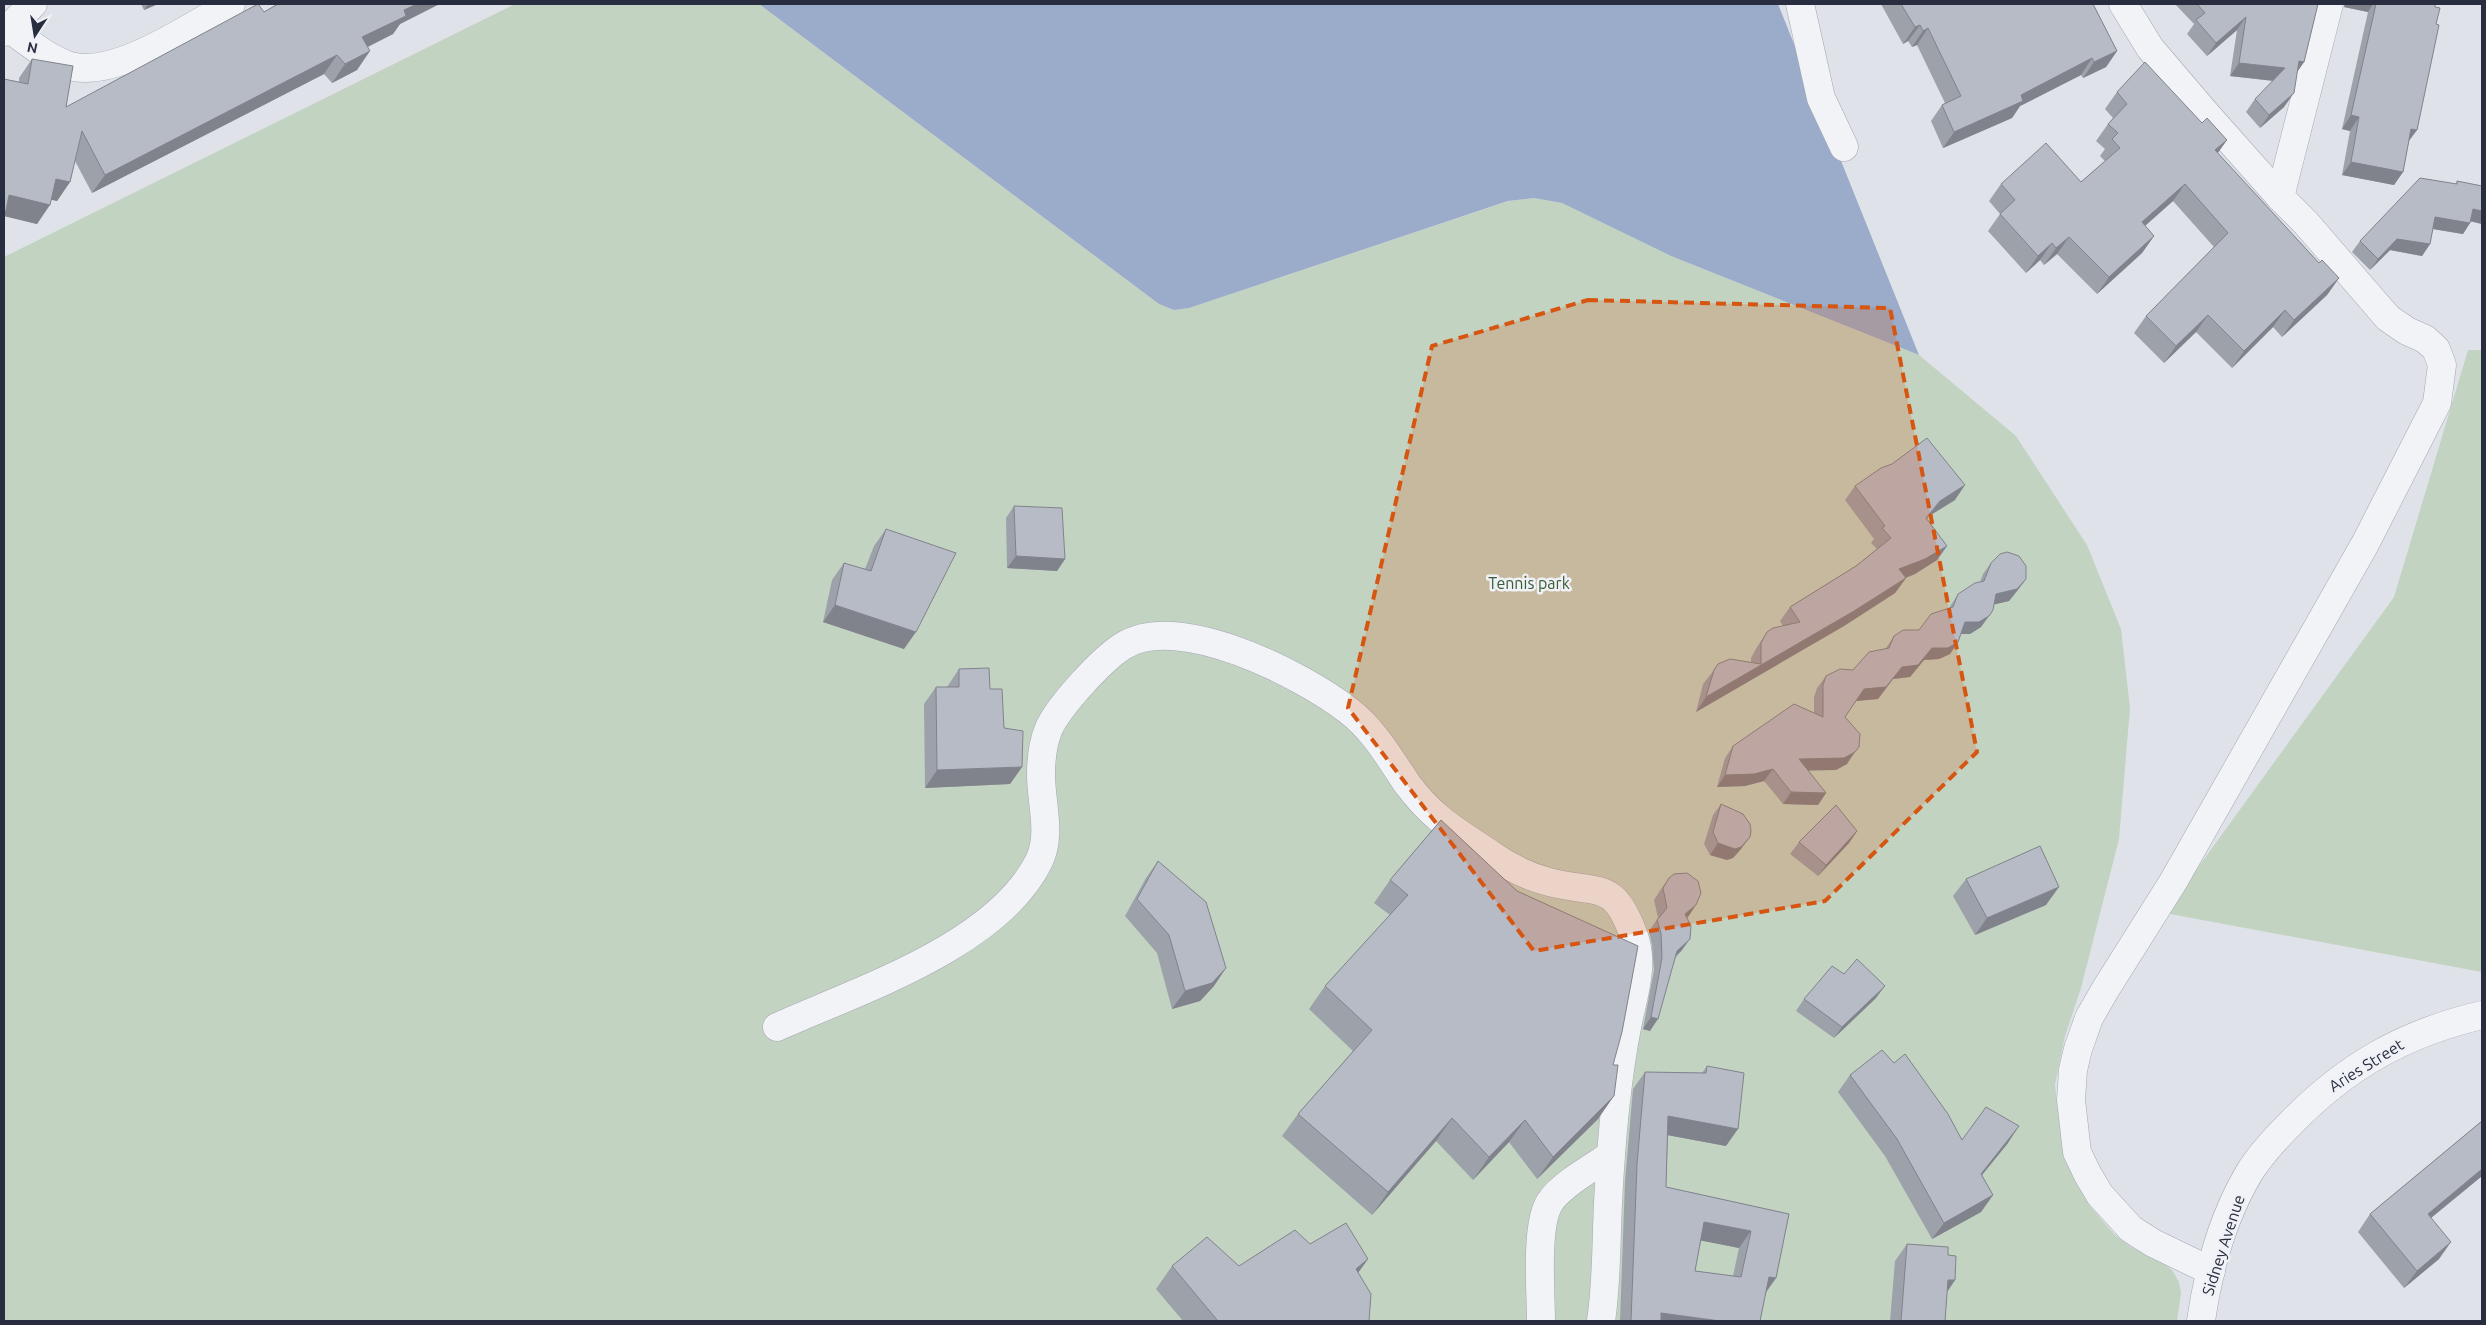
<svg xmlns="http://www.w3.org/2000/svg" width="2486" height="1325" viewBox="0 0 2486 1325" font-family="Ubuntu,sans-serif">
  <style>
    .green { fill: #c3d3c1 }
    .water { fill: #9aacc9 }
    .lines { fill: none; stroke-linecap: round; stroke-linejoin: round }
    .minor-casing { stroke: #a4a8b3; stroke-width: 29 }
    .minor { stroke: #f2f3f7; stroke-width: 28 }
    .wall { fill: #9da1aa; fill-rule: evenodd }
    .shaded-wall { fill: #80838b }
    .building { fill: #b7bbc6; stroke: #80838b; fill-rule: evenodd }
    .marked { fill: #d55511; fill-opacity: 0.2; stroke: #d55511; stroke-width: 4; stroke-dasharray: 10 6; stroke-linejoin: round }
    .labels { text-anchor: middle; stroke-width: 5; stroke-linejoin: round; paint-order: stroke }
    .park-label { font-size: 16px; fill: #385c35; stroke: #eff1f6 }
    .street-label { font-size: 16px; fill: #282e40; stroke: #eff1f6 }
  </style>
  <rect width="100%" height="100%" fill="#dfe2e9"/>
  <g class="green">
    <polygon points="515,4 759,4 1159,304 1174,310 1189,308 1509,201 1534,198 1562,203 1671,256 1919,355 2016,436 2087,545 2121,629 2130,708 2119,839 2081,988 2065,1036 2055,1085 2063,1150 2089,1205 2114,1234 2131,1247 2162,1262 2172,1270 2179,1282 2181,1293 2177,1321 4,1321 4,257"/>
    <polygon points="2468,350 2482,350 2482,972 2165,913 2394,597"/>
  </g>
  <polygon class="water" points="759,4 1778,4 1919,355 1671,256 1562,203 1534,198 1508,201 1189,308 1174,310 1159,304"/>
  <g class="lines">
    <defs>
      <g id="minor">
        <polyline points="1800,4 1821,98 1844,147"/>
        <polyline points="2123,4 2150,48 2208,116 2280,197 2306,223 2388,318 2407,331 2425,339 2436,349 2442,365 2437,403 2365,544 2173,882 2105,990 2089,1018 2078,1049 2073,1070 2071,1100 2077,1152 2088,1175 2100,1195 2131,1229 2153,1243 2211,1271"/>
        <path d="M 8,28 C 27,41 48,59 70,66 C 115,79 191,26 231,4"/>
        <polyline points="4,32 33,4"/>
        <polyline points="2280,197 2329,4"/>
        <path d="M 777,1027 C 859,990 997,946 1039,861 C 1052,834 1041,803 1041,775 C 1041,759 1043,742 1049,728 C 1060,705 1101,660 1123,646 C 1179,611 1303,675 1349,711 C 1375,731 1390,759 1408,785 C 1434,820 1458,832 1492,855 C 1509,867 1529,877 1549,882 C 1599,895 1613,878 1634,936 C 1644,964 1634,994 1628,1022 C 1616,1082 1611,1142 1608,1203 C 1606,1242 1607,1282 1601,1321"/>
        <path d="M 1541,1321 C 1541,1293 1535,1224 1550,1202 C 1561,1185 1593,1167 1611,1155"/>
        <path d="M 2201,1321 C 2208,1272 2223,1217 2249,1173 C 2260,1155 2275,1139 2290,1124 C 2346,1066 2405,1033 2482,1015"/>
      </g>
    </defs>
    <use href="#minor" class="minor-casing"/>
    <use href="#minor" class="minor"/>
  </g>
  <g class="wall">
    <polygon points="141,4 158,4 144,10"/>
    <polygon points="278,4 440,4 400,24 393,34 368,47 357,70 332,83 324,74 92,193 75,161 70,182 57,201 51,199 37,224 4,216 4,79 19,82 19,78 32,59 66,107 264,12"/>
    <polygon points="1881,4 2093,4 2117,51 2106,67 2083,78 2081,75 2020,106 2012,118 1943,148 1931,121 1942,105 1945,103 1917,45 1912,47 1908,41 1903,44"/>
    <polygon points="2175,4 2318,4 2304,62 2297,72 2284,107 2260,128 2246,112 2255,99 2273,81 2230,76 2237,30 2207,56 2187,34 2194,24"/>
    <polygon points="2344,4 2435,4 2435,7 2436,24 2417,130 2409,141 2403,172 2394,185 2342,175 2350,131 2342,129 2368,12 2344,7"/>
    <polygon points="2117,92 2202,123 2227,140 2217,153 2319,263 2339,278 2327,295 2282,337 2273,327 2232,368 2196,332 2164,363 2134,333 2146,316 2214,247 2173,201 2145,226 2154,236 2142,253 2097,294 2057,254 2044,265 2040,260 2026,273 1988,231 2000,214 1989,201 2001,184 2081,182 2105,161 2100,156 2105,149 2096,141 2108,124 2113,118 2105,109"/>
    <polygon points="2457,181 2482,224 2471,221 2463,234 2433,229 2430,244 2422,256 2390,250 2370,270 2352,252 2360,241 2456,184"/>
    <polygon points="1855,486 1955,500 1929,516 1927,519 1947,546 1937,560 1915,574 1906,578 1895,593 1844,626 1696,712 1703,684 1714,670 1751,662 1751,658 1757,647 1767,632 1783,626 1780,621 1790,607 1856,566 1877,549 1871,543 1874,539 1845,500"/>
    <polygon points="1014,506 1065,559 1057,571 1007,568 1006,518"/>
    <polygon points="886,529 904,649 823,622 832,580 844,563 865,569 874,546"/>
    <polygon points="1991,563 2026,579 2017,591 2009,601 1994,604 1981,627 1970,634 1961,634 1958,642 1950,654 1939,659 1924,660 1910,677 1893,679 1878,699 1856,701 1845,717 1847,764 1836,770 1808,770 1826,793 1818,805 1783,804 1764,781 1745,786 1717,787 1725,758 1733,746 1814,713 1814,697 1817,688 1826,676 1853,670 1886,648 1894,636 1919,630 1949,608 1958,594 1980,582 1983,574"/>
    <polygon points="959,669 990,689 1004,728 1022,767 1010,784 925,788 924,704 936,687 947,687"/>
    <polygon points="1721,804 1741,849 1733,858 1727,860 1710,855 1704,844 1713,815"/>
    <polygon points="1441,820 1598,1119 1537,1179 1509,1142 1473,1180 1436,1141 1372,1215 1282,1136 1298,1114 1353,1051 1309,1009 1325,986 1390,915 1374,903 1390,880"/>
    <polygon points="1857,831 1849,843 1818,876 1790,854 1799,842"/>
    <polygon points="1158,861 1214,986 1200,1001 1172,1009 1157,953 1125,916 1146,878"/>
    <polygon points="1669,878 1687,917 1682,950 1676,957 1650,1031 1643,1029 1654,970 1652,945 1649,931 1658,918 1654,900 1661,889"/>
    <polygon points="1966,879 2046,905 1975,935 1953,896"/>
    <polygon points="1876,998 1834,1038 1796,1011 1804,999"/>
    <path d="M 1707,1066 L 1726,1146 L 1668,1135 L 1666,1187 L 1789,1214 L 1776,1278 L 1766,1292 L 1760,1321 L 1620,1321 L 1625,1181 L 1633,1089 L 1645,1072 L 1702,1073 ZM 1701,1240 L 1739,1248 L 1733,1276 L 1695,1271 Z"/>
    <polygon points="1850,1075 1962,1140 2008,1143 1982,1175 1993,1195 1981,1212 1932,1239 1885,1156 1838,1092"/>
    <polygon points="2482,1121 2482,1176 2431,1218 2439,1259 2404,1288 2358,1232 2370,1214"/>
    <polygon points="1310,1244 1368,1259 1358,1273 1369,1321 1183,1321 1156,1289 1172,1266 1239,1266"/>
    <polygon points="1907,1244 1948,1255 1955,1280 1947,1292 1945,1321 1890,1321 1895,1261"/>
  </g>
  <g class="shaded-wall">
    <polygon points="148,4 158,4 144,10"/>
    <polygon points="417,4 439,4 400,24 393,34 349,56 362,37 404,10"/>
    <polygon points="2346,4 2373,4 2368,12 2344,7"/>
    <polygon points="2246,17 2237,30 2207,56 2216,43"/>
    <polygon points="1920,25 1908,41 1903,44 1915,27"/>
    <polygon points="1928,28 1917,45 1912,47 1923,31"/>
    <polygon points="370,51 357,70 332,83 345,64"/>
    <polygon points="2117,51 2106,67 2083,78 2094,62"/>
    <polygon points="337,55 324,74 92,193 105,175"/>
    <polygon points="2092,58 2081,75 2020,106 2012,118 1943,148 1954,132 2021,95"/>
    <polygon points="2299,61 2304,62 2295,75"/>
    <polygon points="2239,63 2285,68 2276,81 2230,76"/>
    <polygon points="2294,93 2284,107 2260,128 2269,115"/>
    <polygon points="2351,115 2359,117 2350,131 2342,129"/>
    <polygon points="2411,129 2417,130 2407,143"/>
    <polygon points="2227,140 2215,157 2215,150"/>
    <polygon points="2351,162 2403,172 2394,185 2342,175"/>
    <polygon points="56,179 70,182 57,201 43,198"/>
    <polygon points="2185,184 2173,201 2130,239 2142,222"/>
    <polygon points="9,195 50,205 37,224 4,216 4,202"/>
    <polygon points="2473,209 2482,211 2482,224 2465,220"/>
    <polygon points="2435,217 2470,223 2463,234 2427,228"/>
    <polygon points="2154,236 2142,253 2097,294 2109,277"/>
    <polygon points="2069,237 2057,254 2044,265 2056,248"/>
    <polygon points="2397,239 2430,244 2422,256 2390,250 2370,270 2378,259"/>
    <polygon points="2052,243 2040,260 2026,273 2038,256"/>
    <polygon points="2339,278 2327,295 2282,337 2294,320"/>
    <polygon points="2285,310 2273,327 2232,368 2244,351"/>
    <polygon points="2208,315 2196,332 2164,363 2176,346"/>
    <polygon points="1965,485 1955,500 1929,516 1916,533 1940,501"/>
    <polygon points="1947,546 1937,560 1915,574 1889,584 1899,569"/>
    <polygon points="1016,556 1065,559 1057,571 1007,568"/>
    <polygon points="1906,578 1895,593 1844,626 1696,712 1706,697"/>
    <polygon points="2026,579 2017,591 2009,601 1988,606 1996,594"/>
    <polygon points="835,605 916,632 904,649 823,622"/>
    <polygon points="1989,616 1981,627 1970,634 1957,634 1965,622"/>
    <polygon points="1958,642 1950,654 1939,659 1924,660 1910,677 1893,679 1878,699 1856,701 1864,689 1902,667 1932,648"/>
    <polygon points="1855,752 1847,764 1836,770 1791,771 1799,759"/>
    <polygon points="1022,767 1010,784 925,788 937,770"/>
    <polygon points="1773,769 1764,781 1745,786 1717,787 1725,775"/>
    <polygon points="1791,792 1826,793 1818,805 1783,804"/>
    <polygon points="1857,831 1849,843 1818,876 1826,865"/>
    <polygon points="1750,837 1741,849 1733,858 1727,860 1710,855 1718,843"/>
    <polygon points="2059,887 2046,905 1975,935 1987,918"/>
    <polygon points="1696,905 1688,917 1677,925 1685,914"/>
    <polygon points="1690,939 1682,950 1669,963 1677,951"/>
    <polygon points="1226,968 1214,986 1200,1001 1172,1009 1185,991"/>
    <polygon points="1885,986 1876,998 1834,1038 1842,1027"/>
    <polygon points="1651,1017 1658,1019 1650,1031 1643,1029"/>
    <polygon points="1614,1096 1598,1119 1537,1179 1553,1157"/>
    <polygon points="1668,1116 1738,1129 1726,1146 1656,1133"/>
    <polygon points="1452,1118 1436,1141 1372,1215 1388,1192"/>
    <polygon points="1525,1120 1509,1142 1473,1180 1489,1157"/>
    <polygon points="2019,1126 2008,1143 1969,1191 1981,1174"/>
    <polygon points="2482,1169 2482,1176 2415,1231 2428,1214"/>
    <polygon points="1993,1195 1981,1212 1932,1239 1944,1223"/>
    <polygon points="1704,1222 1751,1231 1739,1248 1693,1239"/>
    <polygon points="2451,1242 2439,1259 2404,1288 2417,1271"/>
    <polygon points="1368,1259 1352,1281 1356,1269"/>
    <polygon points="1769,1277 1776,1278 1764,1295"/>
    <polygon points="1948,1280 1955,1280 1943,1298"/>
    <polygon points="1661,1313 1720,1321 1655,1321"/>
  </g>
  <g class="building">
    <polygon points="258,4 264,12 278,4 417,4 404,10 406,16 362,37 370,51 345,64 337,55 105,175 82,131 70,182 56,179 50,205 9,195 6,211 4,211 4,79 28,84 32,59 73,66 66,107"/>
    <polygon points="1901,4 2093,4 2117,51 2094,62 2092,58 2021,95 2023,101 1954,132 1942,105 1961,96 1928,28 1923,31 1920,25 1915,27"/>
    <polygon points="2197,4 2318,4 2304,62 2299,61 2294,93 2269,115 2255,99 2285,68 2239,63 2246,17 2216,43 2196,20 2205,13"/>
    <polygon points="2376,4 2435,4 2435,7 2440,8 2436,24 2439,25 2417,130 2411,129 2403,172 2351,162 2359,117 2351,115"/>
    <polygon points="2145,62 2202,123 2207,118 2227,140 2215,150 2319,263 2322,260 2339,278 2294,320 2285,310 2244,351 2208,315 2176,346 2146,316 2228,233 2185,184 2142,222 2154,236 2109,277 2069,237 2056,248 2052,243 2038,256 2000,214 2015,200 2001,184 2046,143 2081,182 2120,148 2112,139 2118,133 2108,124 2127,104 2117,92"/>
    <polygon points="2420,178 2457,184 2457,181 2482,186 2482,211 2473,209 2470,223 2435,217 2430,244 2397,239 2378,259 2360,241"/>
    <polygon points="1927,438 1965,485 1940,501 1926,518 1947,546 1925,559 1899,569 1906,578 1854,611 1706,697 1714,670 1718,664 1730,659 1761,664 1761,643 1767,632 1773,628 1800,622 1790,607 1856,566 1891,538 1882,528 1885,526 1855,486 1881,468 1892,464"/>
    <polygon points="1014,506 1062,508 1065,559 1016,556"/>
    <polygon points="886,529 956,553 916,632 835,605 844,563 871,571"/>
    <polygon points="2007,552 2019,556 2026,566 2026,579 2017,589 1996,594 1993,610 1989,616 1979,622 1965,622 1958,642 1948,648 1932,648 1918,665 1902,667 1886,687 1864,689 1845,717 1860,734 1859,747 1855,752 1844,758 1799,759 1826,793 1791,792 1773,769 1754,774 1725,775 1733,746 1794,704 1823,717 1823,685 1826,676 1840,669 1853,670 1869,652 1889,648 1894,636 1903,630 1919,630 1931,614 1953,607 1958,594 1975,583 1984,581 1991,563 2000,554"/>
    <polygon points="989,668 990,689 1002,689 1004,728 1023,731 1022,767 937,770 936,687 959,687 959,669"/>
    <polygon points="1721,804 1743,814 1750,824 1751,831 1750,837 1741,847 1735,849 1718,843 1713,832"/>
    <polygon points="1836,805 1857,831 1826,865 1799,842"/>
    <polygon points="1441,820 1517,891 1638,946 1622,1032 1613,1065 1618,1065 1614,1096 1553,1157 1525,1120 1489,1157 1452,1118 1388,1192 1298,1114 1372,1030 1325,986 1408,895 1390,880"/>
    <polygon points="2040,846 2059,887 1987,918 1966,879"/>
    <polygon points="1158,861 1206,902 1226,968 1212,983 1185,991 1169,935 1137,899"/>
    <polygon points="1687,873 1698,881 1701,893 1696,905 1685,914 1691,926 1690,939 1677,951 1658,1019 1651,1017 1662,958 1661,933 1657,920 1667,908 1663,888 1669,878 1674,874"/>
    <polygon points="1857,959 1885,986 1842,1027 1804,999 1832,966 1844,974"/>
    <polygon points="1882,1050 1894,1063 1905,1054 1948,1114 1962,1140 1986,1107 2019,1126 1981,1174 1993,1195 1944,1223 1897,1139 1850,1075"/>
    <path d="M 1707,1066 L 1744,1073 L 1738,1129 L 1668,1116 L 1666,1187 L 1789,1214 L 1776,1278 L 1769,1277 L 1760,1321 L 1720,1321 L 1661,1313 L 1661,1321 L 1631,1321 L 1637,1164 L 1645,1072 L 1706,1073 ZM 1704,1222 L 1751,1231 L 1741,1277 L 1695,1271 Z"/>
    <polygon points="2482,1121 2482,1169 2428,1214 2451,1242 2417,1271 2370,1214"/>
    <polygon points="1346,1223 1368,1259 1356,1269 1371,1294 1369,1321 1218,1321 1172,1266 1207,1237 1239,1266 1295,1230 1310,1244"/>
    <polygon points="1907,1244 1948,1247 1948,1255 1956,1256 1955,1280 1948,1280 1945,1321 1901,1321"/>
  </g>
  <path class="marked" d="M 1588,300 L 1890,308 L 1977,752 L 1825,901 L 1534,951 L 1348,708 L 1432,346 Z"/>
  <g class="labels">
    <g class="park-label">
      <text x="1529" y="589">Tennis park</text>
    </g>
    <g class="street-label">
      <text transform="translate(2366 1065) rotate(-32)" y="6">Aries Street</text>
      <text transform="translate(2223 1245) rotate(-72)" y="6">Sidney Avenue</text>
    </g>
  </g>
  <rect width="2486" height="1325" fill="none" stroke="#282e40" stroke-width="10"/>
  <g transform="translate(35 35) rotate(192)" stroke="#eff1f6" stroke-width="4" paint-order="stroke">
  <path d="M0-4L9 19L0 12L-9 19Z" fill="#282e40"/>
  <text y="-8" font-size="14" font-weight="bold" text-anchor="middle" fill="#282e40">N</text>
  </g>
</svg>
